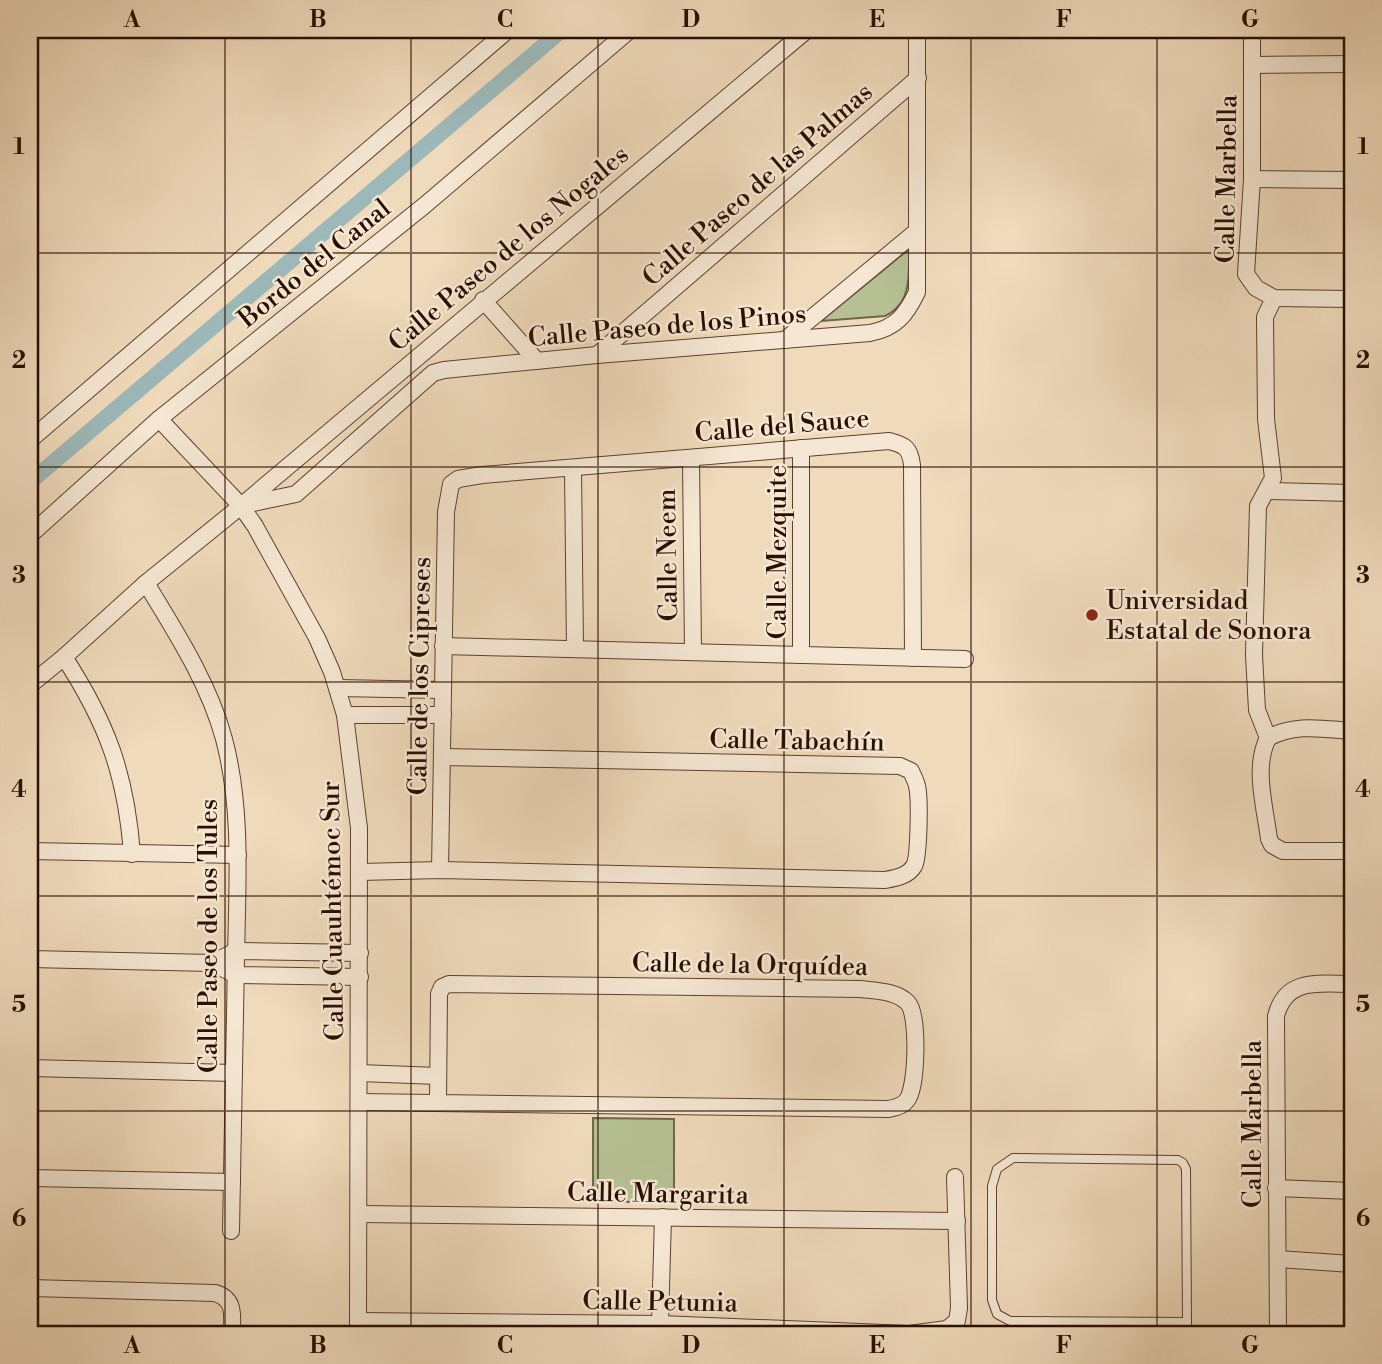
<svg xmlns="http://www.w3.org/2000/svg" width="1382" height="1364" viewBox="0 0 1382 1364" font-family="'Libre Bodoni',serif">
  <style>
    .green { fill: #b6c093; stroke: #70674a; stroke-width: 2 }
    .lines { fill: none; stroke-linecap: round; stroke-linejoin: round }
    .canal { stroke: #9db8b9; stroke-width: 16 }
    .service-casing { stroke: #5b412f; stroke-width: 10 }
    .minor-casing { stroke: #5b412f; stroke-width: 18 }
    .service { stroke: #f5e7d3; stroke-width: 8 }
    .minor { stroke: #f5e7d3; stroke-width: 16 }
    .grid { fill: none; stroke: #2a0e00; stroke-width: 2; stroke-opacity: 0.55 }
    .poi-dot { fill: #8f2418; stroke: #f5e7d3; stroke-width: 2.5 }
    .labels { text-anchor: middle; stroke-width: 5; stroke-linejoin: round; paint-order: stroke }
    .street-label { font-size: 26px; fill: #2a0e00; stroke: #f5e7d3 }
    .poi-label { font-size: 26px; fill: #2a0e00; stroke: #f5e7d3; text-anchor: start }
    .neatline { fill: none; stroke: #2a0e00; stroke-width: 2.5 }
    .grid-label { font-size: 23px; text-anchor: middle; font-weight: bold; fill: #2a0e00 }
  </style>
  <rect width="100%" height="100%" fill="#efdabb"/>
  <filter id="stains"><feTurbulence type="fractalNoise" baseFrequency=".00286" numOctaves="4"/><feColorMatrix values="0 0 0 0 .2 0 0 0 0 .09 0 0 0 0 .02 0 0 0 .5 -.17"/></filter>
  <radialGradient id="worn" r=".72"><stop offset=".6" stop-color="#630" stop-opacity="0"/><stop offset="1" stop-color="#630" stop-opacity=".3"/></radialGradient>
  <g class="green">
    <path d="M 909,249 C 909,274 912,304 885,316 L 821,321 Z"/>
    <polygon points="30,966 38,967 37,1058 30,1058"/>
    <polygon points="593,1118 674,1119 674,1203 593,1201"/>
  </g>
  <g class="lines">
    <polyline class="canal" points="30,482 562,30"/>
    <defs>
      <g id="service">
        <polyline points="1046,1321 1046,1334"/>
        <polyline points="1187,1322 1010,1321 997,1314 992,1300 992,1186 997,1169 1013,1158 1178,1160 1183,1163 1186,1169 1187,1322 1187,1334"/>
      </g>
      <g id="minor">
        <polyline points="1252,30 1252,179 1246,274 1256,288 1274,298 1352,299"/>
        <polyline points="1252,65 1352,64"/>
        <polyline points="1252,179 1352,180"/>
        <path d="M 1274,298 L 1265,317 L 1266,419 L 1273,478 L 1258,506 L 1254,655 L 1257,710 L 1268,738 C 1253,767 1265,807 1269,839 L 1272,845 L 1283,851 L 1352,851"/>
        <polyline points="483,300 537,361"/>
        <polyline points="785,340 917,231"/>
        <polyline points="597,355 918,78"/>
        <polyline points="159,419 241,506 255,526 317,638 332,672 345,715 359,828 358,1334"/>
        <polyline points="30,440 508,30"/>
        <polyline points="801,448 801,655"/>
        <polyline points="691,458 693,652"/>
        <polyline points="573,468 575,649"/>
        <polyline points="1267,491 1352,493"/>
        <path d="M 243,505 L 296,494 L 433,373 L 444,370 L 597,355 L 870,333 C 896,328 906,315 917,292 L 917,30"/>
        <polyline points="30,535 159,419 425,205 630,30"/>
        <path d="M 146,583 C 175,631 209,683 224,739 C 243,810 237,887 236,960 C 234,1051 232,1141 231,1231"/>
        <polyline points="443,646 965,659"/>
        <path d="M 64,657 C 107,723 126,774 132,854"/>
        <polyline points="30,685 64,657 146,583 241,506 807,30"/>
        <polyline points="337,688 443,690"/>
        <polyline points="345,715 443,715"/>
        <path d="M 1268,738 C 1295,723 1323,729 1352,731"/>
        <polyline points="30,851 238,855"/>
        <path d="M 440,870 L 446,512 L 451,484 L 458,479 L 482,475 L 889,441 C 905,445 910,448 912,465 L 913,658"/>
        <path d="M 360,872 L 440,870 L 885,880 C 896,878 908,876 914,866 C 919,858 920,798 917,786 C 916,781 913,776 911,771 L 900,766 L 442,757"/>
        <polyline points="30,959 212,963 236,975 360,977"/>
        <polyline points="212,963 236,951 360,953"/>
        <polyline points="30,1068 234,1073"/>
        <polyline points="359,1073 438,1076"/>
        <path d="M 359,1102 L 888,1109 C 895,1108 903,1106 907,1100 C 917,1087 919,1016 908,1003 C 897,991 876,991 861,989 L 449,984 L 442,987 L 439,994 L 438,1103"/>
        <polyline points="30,1178 232,1182"/>
        <polyline points="1276,1188 1352,1191"/>
        <polyline points="359,1214 957,1221"/>
        <polyline points="1278,1259 1352,1264"/>
        <path d="M 30,1288 L 215,1293 C 236,1299 232,1316 232,1334"/>
        <polyline points="358,1321 660,1324 909,1334 947,1329 957,1321 959,1308 955,1177"/>
        <polyline points="660,1324 663,1217"/>
        <path d="M 1278,1334 L 1276,1016 C 1286,977 1319,984 1352,984"/>
      </g>
    </defs>
    <use href="#service" class="service-casing"/>
    <use href="#minor" class="minor-casing"/>
    <use href="#service" class="service"/>
    <use href="#minor" class="minor"/>
  </g>
  <path class="grid" d="M 225,30 L 225,1334M 411,30 L 411,1334M 598,30 L 598,1334M 784,30 L 784,1334M 971,30 L 971,1334M 1157,30 L 1157,1334M 30,253 L 1352,253M 30,467 L 1352,467M 30,682 L 1352,682M 30,896 L 1352,896M 30,1111 L 1352,1111"/>
  <circle class="poi-dot" cx="1092" cy="615" r="7"/>
  <g class="labels">
    <g class="street-label">
      <text transform="translate(1226 179) rotate(-89)" y="9">Calle Marbella</text>
      <text transform="translate(757 184) rotate(-41)" y="9">Calle Paseo de las Palmas</text>
      <text transform="translate(508 248) rotate(-40)" y="9">Calle Paseo de los Nogales</text>
      <text transform="translate(314 263) rotate(-39)" y="9">Bordo del Canal</text>
      <text transform="translate(667 325) rotate(-5)" y="9">Calle Paseo de los Pinos</text>
      <text transform="translate(782 425) rotate(-5)" y="9">Calle del Sauce</text>
      <text transform="translate(777 552) rotate(-90)" y="9">Calle Mezquite</text>
      <text transform="translate(667 555) rotate(-91)" y="9">Calle Neem</text>
      <text transform="translate(419 676) rotate(-89)" y="9">Calle de los Cipreses</text>
      <text transform="translate(797 740) rotate(1)" y="9">Calle Tabachín</text>
      <text transform="translate(332 911) rotate(-91)" y="9">Calle Cuauhtémoc Sur</text>
      <text transform="translate(208 936) rotate(-90)" y="9">Calle Paseo de los Tules</text>
      <text transform="translate(750 964) rotate(1)" y="9">Calle de la Orquídea</text>
      <text transform="translate(1252 1124) rotate(-90)" y="9">Calle Marbella</text>
      <text transform="translate(658 1193) rotate(1)" y="9">Calle Margarita</text>
      <text transform="translate(660 1301) rotate(1)" y="9">Calle Petunia</text>
    </g>
    <g class="poi-label">
      <text x="1106" y="609">Universidad<tspan x="1106" dy="30">Estatal de Sonora</tspan></text>
    </g>
  </g>
  <rect width="1382" height="1364" fill="none" stroke="#efdabb" stroke-width="77"/>
  <rect x="38" y="38" width="1306" height="1288" class="neatline"/>
  <g class="grid-label">
    <text x="132" y="27">A</text>
    <text x="318" y="27">B</text>
    <text x="505" y="27">C</text>
    <text x="691" y="27">D</text>
    <text x="877" y="27">E</text>
    <text x="1064" y="27">F</text>
    <text x="1250" y="27">G</text>
    <text x="19" y="154">1</text>
    <text x="1363" y="154">1</text>
    <text x="19" y="368">2</text>
    <text x="1363" y="368">2</text>
    <text x="19" y="583">3</text>
    <text x="1363" y="583">3</text>
    <text x="19" y="797">4</text>
    <text x="1363" y="797">4</text>
    <text x="19" y="1012">5</text>
    <text x="1363" y="1012">5</text>
    <text x="19" y="1226">6</text>
    <text x="1363" y="1226">6</text>
    <text x="132" y="1353">A</text>
    <text x="318" y="1353">B</text>
    <text x="505" y="1353">C</text>
    <text x="691" y="1353">D</text>
    <text x="877" y="1353">E</text>
    <text x="1064" y="1353">F</text>
    <text x="1250" y="1353">G</text>
  </g>
  <rect width="100%" height="100%" filter="url(#stains)"/>
  <rect width="100%" height="100%" fill="url(#worn)"/>
</svg>
